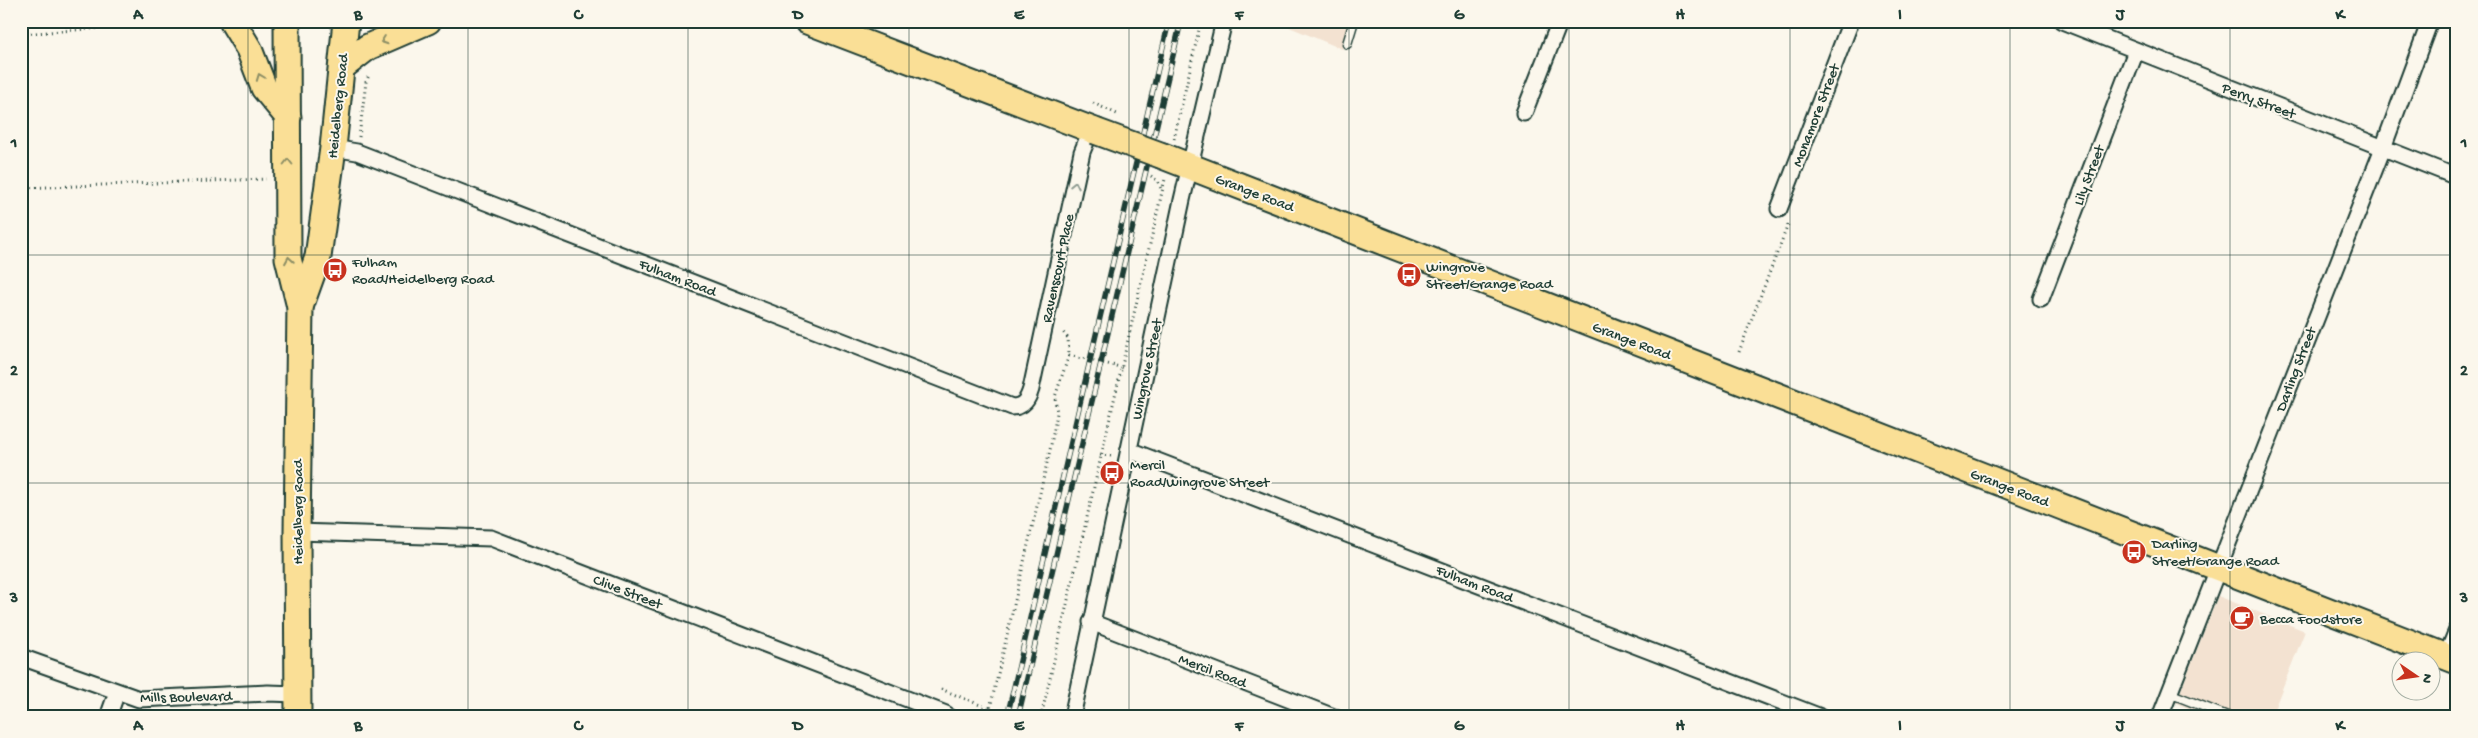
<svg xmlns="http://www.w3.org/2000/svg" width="2478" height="738" viewBox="0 0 2478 738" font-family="'Gochi Hand',sans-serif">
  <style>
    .built { fill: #f3e2d1 }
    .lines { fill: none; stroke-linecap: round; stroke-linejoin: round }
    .lane-casing { stroke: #1f3d34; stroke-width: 11 }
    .street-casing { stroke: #1f3d34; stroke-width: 19 }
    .primary-casing { stroke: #1f3d34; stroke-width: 29 }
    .path { stroke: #1f3d34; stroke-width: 3; stroke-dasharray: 1 4; stroke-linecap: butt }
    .lane { stroke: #fbf7ec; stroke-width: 8 }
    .street { stroke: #fbf7ec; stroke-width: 15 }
    .primary { stroke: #fadf96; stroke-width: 25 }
    .rail-casing { stroke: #1f3d34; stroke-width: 5.5 }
    .rail { stroke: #fbf7ec; stroke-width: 4; stroke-dasharray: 11; stroke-linecap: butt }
    .primary-bridge-casing { stroke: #1f3d34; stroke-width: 29; stroke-linecap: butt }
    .path-bridge { stroke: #1f3d34; stroke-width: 3; stroke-dasharray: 1 4; stroke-linecap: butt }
    .primary-bridge { stroke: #fadf96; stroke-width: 25 }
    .oneway { stroke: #8c8e65 }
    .oneway2 { stroke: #8d9a90 }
    .grid { fill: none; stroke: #1f3d34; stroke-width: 1; stroke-opacity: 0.55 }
    .labels { text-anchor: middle; stroke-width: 4; stroke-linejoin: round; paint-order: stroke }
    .street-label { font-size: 15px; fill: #1f3d34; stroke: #fbf7ec }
    .poi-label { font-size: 15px; fill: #1f3d34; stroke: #fbf7ec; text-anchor: start }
    .neatline { fill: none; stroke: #1f3d34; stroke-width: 2 }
    .grid-label { font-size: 16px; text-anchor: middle; font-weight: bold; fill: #1f3d34 }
  </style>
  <rect width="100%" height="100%" fill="#fbf7ec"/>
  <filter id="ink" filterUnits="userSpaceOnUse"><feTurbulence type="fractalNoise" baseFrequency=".02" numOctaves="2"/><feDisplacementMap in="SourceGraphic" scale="10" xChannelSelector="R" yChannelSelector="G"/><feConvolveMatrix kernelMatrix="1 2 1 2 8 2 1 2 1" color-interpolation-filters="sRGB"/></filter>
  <g filter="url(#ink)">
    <g class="built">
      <polygon points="1275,21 1351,21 1342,49"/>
      <polygon points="2218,596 2305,631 2271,717 2209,717 2176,703"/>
    </g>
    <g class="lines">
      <defs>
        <g id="lane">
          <polyline points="1347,44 1354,21"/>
          <polyline points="2169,693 2230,717"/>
        </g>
        <g id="street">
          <polyline points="2062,21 2457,177"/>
          <polyline points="1524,113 1560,21"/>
          <path d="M 333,148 L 357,152 L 1012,407 C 1024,407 1028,399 1031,389 L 1082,152 L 1091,130"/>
          <polyline points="1779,209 1851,21"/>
          <polyline points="2041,299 2136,51"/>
          <polyline points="1129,450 1821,717"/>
          <polyline points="297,532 491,538 946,714"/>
          <polyline points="1091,622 1334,717"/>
          <polyline points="21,657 139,699 268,693 297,694"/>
          <polyline points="2446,657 2457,630"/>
          <polyline points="108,717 117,692"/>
          <polyline points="1072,717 1182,200 1224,21"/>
          <polyline points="2160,717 2383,148 2430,21"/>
        </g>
        <g id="primary">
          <polyline points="232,21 249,49 264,88 288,117"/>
          <polyline points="287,21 288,258 300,307 297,532 298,717"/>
          <polyline points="807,21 1095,131"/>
          <polyline points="342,67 368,47 428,21"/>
          <polyline points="1163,156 2457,661"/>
          <polyline points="300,307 318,257 333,148 346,21"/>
        </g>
      </defs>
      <use href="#lane" class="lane-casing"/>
      <use href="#street" class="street-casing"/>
      <use href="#primary" class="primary-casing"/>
      <g class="path">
        <polyline points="21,34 196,21"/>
        <polyline points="359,137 366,82 369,75"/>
        <polyline points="1174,139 1201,21"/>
        <polyline points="21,188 266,179"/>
        <polyline points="1739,352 1789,222"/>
        <polyline points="1116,366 1122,368"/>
        <polyline points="1100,455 1112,456"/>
        <polyline points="941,689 990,709"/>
        <polyline points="988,717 1050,450 1057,413 1055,397 1069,355 1068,338 1061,330"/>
        <polyline points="1041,717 1165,179"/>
      </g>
      <use href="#lane" class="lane"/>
      <use href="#street" class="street"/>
      <use href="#primary" class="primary"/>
      <defs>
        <g id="rail">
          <polyline points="1007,717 1169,21"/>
          <polyline points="1018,717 1181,21"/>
        </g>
      </defs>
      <use href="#rail" class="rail-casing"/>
      <use href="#rail" class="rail"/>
      <defs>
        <polyline id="primary-bridge" points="1095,131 1163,156"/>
      </defs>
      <use href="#primary-bridge" class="primary-bridge-casing"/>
      <g class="path-bridge">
        <polyline points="1093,103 1117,114"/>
        <polyline points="1151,176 1158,181 1162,191"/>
        <polyline points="1069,355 1116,366"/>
      </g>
      <use href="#primary-bridge" class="primary-bridge"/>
    </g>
    <defs><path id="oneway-chevron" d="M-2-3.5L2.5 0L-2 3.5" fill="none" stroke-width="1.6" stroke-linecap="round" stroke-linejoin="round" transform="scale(1.25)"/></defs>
    <g class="oneway">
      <use href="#oneway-chevron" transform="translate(384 41) rotate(160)"/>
      <use href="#oneway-chevron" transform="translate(260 77) rotate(-111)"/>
      <use href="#oneway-chevron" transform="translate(288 162) rotate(-90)"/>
      <use href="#oneway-chevron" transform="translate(289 260) rotate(-99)"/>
    </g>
    <use class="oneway2" href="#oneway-chevron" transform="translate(1075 185) rotate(-77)"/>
  </g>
  <path class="grid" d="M 248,21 L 248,717M 468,21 L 468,717M 688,21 L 688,717M 909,21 L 909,717M 1129,21 L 1129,717M 1349,21 L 1349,717M 1569,21 L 1569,717M 1790,21 L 1790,717M 2010,21 L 2010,717M 2230,21 L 2230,717M 21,255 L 2457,255M 21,483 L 2457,483"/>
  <defs>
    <symbol id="bus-disc" viewBox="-11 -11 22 22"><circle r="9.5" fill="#c8321e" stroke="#fbf7ec"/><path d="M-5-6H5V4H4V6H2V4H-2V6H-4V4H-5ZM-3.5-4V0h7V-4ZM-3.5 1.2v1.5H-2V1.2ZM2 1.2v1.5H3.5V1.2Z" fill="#fff"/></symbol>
    <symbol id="cafe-disc" viewBox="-11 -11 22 22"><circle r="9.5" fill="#c8321e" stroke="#fbf7ec"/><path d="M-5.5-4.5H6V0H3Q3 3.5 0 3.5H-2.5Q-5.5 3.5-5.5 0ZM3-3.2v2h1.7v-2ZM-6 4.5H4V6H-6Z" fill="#fff"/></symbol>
  </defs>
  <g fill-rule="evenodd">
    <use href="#bus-disc" x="321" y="256" width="28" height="28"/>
    <use href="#bus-disc" x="1395" y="261" width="28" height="28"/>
    <use href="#bus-disc" x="1098" y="459" width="28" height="28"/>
    <use href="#bus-disc" x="2120" y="538" width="28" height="28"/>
    <use href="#cafe-disc" x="2228" y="604" width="28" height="28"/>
  </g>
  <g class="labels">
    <g class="street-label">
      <text transform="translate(2259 100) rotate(21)" y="5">Perry Street</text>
      <text transform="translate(337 106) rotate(-84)" y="5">Heidelberg Road</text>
      <text transform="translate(1815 115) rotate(-69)" y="5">Monamore Street</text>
      <text transform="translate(2088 175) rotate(-69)" y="5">Lily Street</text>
      <text transform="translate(1255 192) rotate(21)" y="5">Grange Road</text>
      <text transform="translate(1057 268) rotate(-78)" y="5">Ravenscourt Place</text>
      <text transform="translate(678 277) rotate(21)" y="5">Fulham Road</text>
      <text transform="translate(1632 340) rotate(21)" y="5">Grange Road</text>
      <text transform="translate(1146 369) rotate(-78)" y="5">Wingrove Street</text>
      <text transform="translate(2295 369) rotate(-69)" y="5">Darling Street</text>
      <text transform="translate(2010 487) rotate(21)" y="5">Grange Road</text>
      <text transform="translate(297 512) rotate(-90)" y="5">Heidelberg Road</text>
      <text transform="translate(1475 583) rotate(21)" y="5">Fulham Road</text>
      <text transform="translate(628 591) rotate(21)" y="5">Clive Street</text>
      <text transform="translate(1213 670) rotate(21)" y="5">Mercil Road</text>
      <text transform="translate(186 696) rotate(-1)" y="5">Mills Boulevard</text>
    </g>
    <g class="poi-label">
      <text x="352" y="266">Fulham<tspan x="352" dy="17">Road/Heidelberg Road</tspan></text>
      <text x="1426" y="271">Wingrove<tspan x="1426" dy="17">Street/Grange Road</tspan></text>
      <text x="1130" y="469">Mercil<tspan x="1130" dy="17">Road/Wingrove Street</tspan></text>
      <text x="2152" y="548">Darling<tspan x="2152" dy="17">Street/Grange Road</tspan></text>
      <text x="2260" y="623">Becca Foodstore</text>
    </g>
  </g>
  <rect width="2478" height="738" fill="none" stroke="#fbf7ec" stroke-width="55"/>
  <g transform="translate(2416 676) rotate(103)"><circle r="24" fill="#fbf7ec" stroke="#a3ada2"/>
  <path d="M0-4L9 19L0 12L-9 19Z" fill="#c8321e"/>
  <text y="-8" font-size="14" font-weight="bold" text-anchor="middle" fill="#1f3d34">N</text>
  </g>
  <rect x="28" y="28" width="2422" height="682" class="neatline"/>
  <g class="grid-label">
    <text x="138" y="19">A</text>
    <text x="358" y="19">B</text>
    <text x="578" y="19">C</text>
    <text x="798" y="19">D</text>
    <text x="1019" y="19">E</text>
    <text x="1239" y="19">F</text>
    <text x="1459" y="19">G</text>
    <text x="1680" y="19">H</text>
    <text x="1900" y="19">I</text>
    <text x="2120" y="19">J</text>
    <text x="2340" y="19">K</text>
    <text x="14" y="147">1</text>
    <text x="2464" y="147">1</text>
    <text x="14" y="375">2</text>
    <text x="2464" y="375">2</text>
    <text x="14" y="602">3</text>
    <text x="2464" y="602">3</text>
    <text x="138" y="730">A</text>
    <text x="358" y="730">B</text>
    <text x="578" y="730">C</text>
    <text x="798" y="730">D</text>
    <text x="1019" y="730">E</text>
    <text x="1239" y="730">F</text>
    <text x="1459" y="730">G</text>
    <text x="1680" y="730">H</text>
    <text x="1900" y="730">I</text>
    <text x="2120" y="730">J</text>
    <text x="2340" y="730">K</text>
  </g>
</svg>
